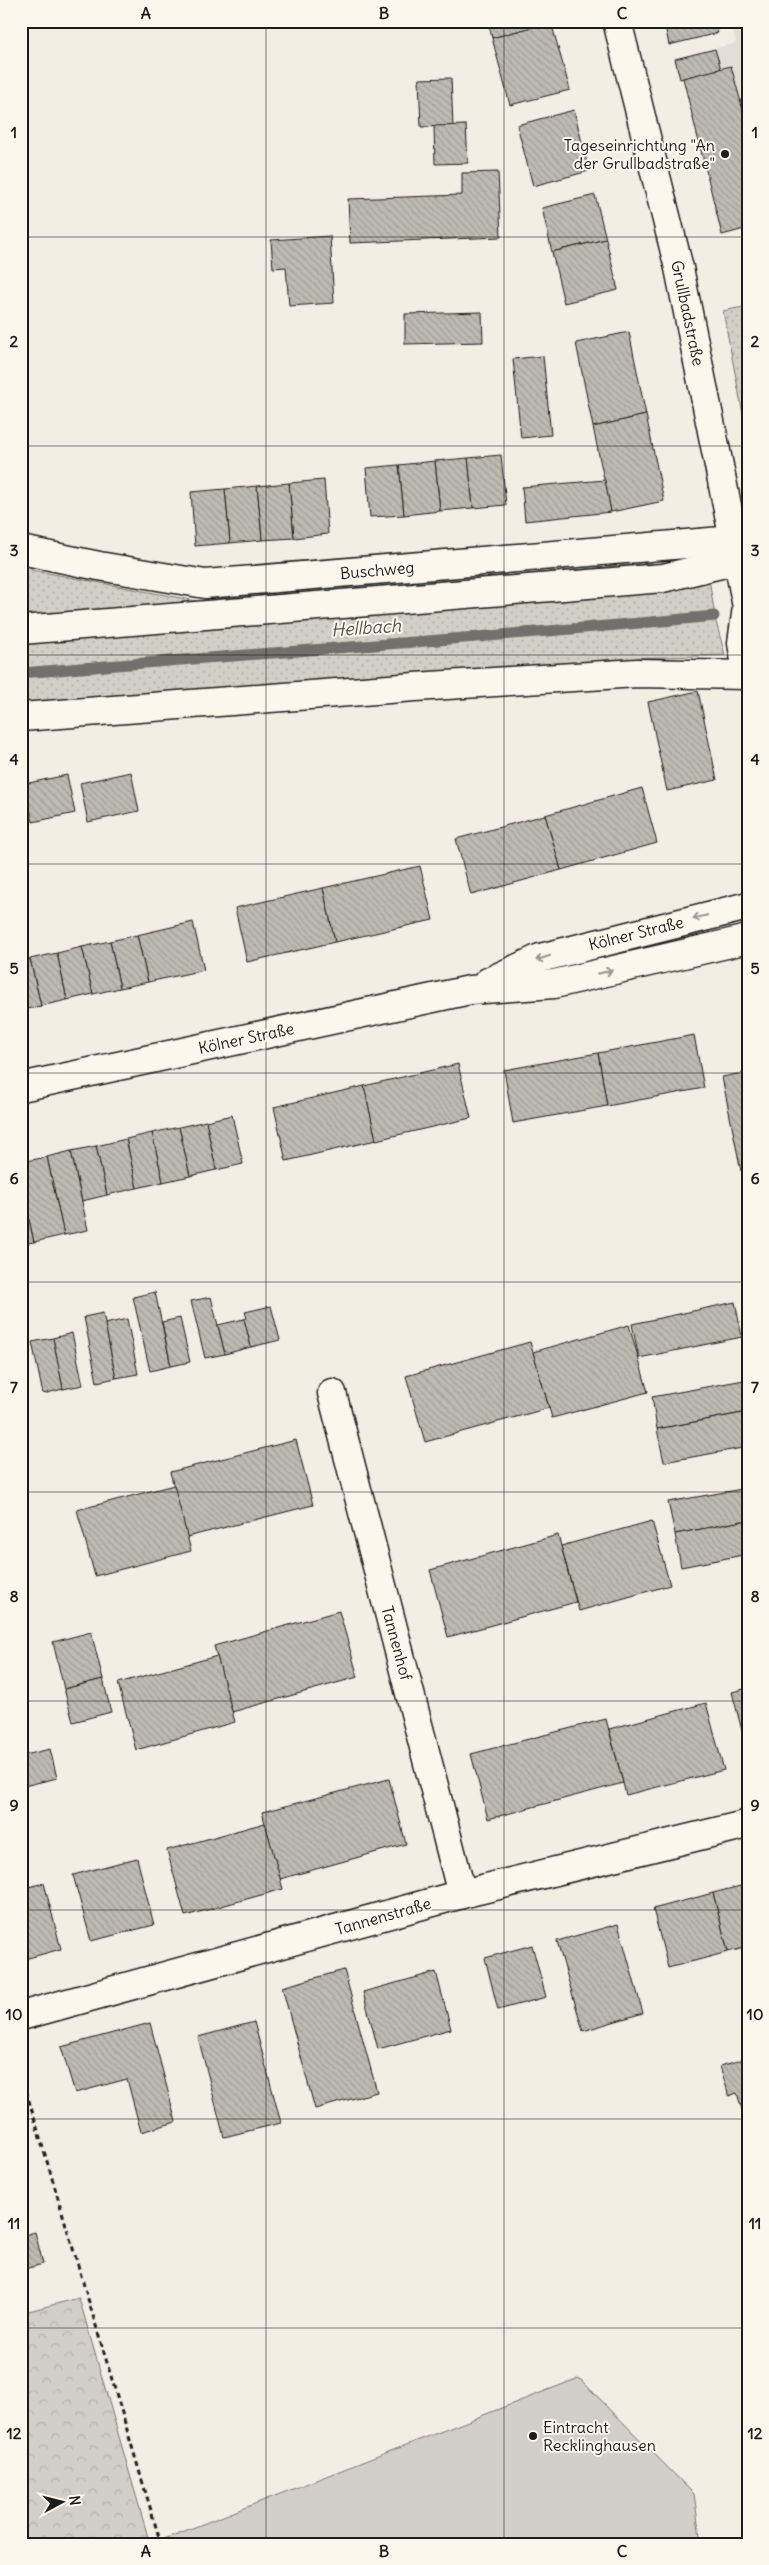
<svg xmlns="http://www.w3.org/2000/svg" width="769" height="2565" viewBox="0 0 769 2565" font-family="Delius,sans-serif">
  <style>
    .built { fill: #e2ded5 }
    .grass { fill: url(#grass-dots); stroke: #777671 }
    .forest { fill: url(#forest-crowns); stroke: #777671 }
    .pitch { fill: #d2cfc6; stroke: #777671 }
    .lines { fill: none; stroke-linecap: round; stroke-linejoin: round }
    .stream { stroke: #716f6b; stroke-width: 11 }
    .building { fill: url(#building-back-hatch); stroke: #1c1c1c }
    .minor-casing { stroke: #1c1c1c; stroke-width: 31 }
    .path { stroke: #1c1c1c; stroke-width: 3; stroke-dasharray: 5 4; stroke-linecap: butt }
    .minor { stroke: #fbf7ec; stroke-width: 28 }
    .oneway { stroke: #97948e }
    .grid { fill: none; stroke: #1c1c1c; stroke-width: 1; stroke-opacity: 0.55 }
    .poi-dot { fill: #1c1c1c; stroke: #fbf7ec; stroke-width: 2 }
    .labels { text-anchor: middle; stroke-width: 4; stroke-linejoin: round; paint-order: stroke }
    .poi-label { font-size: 16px; fill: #1c1c1c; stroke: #fbf7ec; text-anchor: end }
    .street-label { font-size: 16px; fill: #1c1c1c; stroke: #fbf7ec }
    .water-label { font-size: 18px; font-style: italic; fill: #545351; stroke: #fbf7ec }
    .neatline { fill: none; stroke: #1c1c1c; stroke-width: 2 }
    .grid-label { font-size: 16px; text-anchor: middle; font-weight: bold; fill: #1c1c1c }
  </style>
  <defs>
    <pattern id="grass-dots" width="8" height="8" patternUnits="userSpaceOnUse" patternTransform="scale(1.25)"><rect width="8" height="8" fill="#d2cfc6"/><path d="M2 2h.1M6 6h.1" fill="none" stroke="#b4b1aa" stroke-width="1.8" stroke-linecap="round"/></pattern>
    <pattern id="forest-crowns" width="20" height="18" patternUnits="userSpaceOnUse" patternTransform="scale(1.25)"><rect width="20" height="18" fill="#d2cfc6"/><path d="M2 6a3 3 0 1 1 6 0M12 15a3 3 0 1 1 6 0" fill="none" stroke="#b4b1aa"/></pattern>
    <pattern id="building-back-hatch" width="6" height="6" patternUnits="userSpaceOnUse" patternTransform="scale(1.25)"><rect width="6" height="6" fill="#bdbab1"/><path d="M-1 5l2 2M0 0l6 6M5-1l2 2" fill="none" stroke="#a29f98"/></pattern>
  </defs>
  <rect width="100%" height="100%" fill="#f2eee4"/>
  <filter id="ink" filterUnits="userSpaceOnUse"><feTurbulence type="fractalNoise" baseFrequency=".02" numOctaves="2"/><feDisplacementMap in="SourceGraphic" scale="10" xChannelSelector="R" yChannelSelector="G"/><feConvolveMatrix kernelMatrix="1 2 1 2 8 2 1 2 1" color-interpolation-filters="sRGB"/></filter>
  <g filter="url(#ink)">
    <polygon class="built" points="731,21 748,21 748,228 722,235 683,79 680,79 675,59 736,43"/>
    <g class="grass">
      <polygon points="748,306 748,440 723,311"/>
      <polygon points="652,563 655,568 709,579 716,622 725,655 638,658 637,673 21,727 21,568 202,602"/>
    </g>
    <polygon class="forest" points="79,2298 150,2544 21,2544 21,2313"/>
    <polygon class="pitch" points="579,2378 694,2494 701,2544 151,2544"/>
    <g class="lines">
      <path class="stream" d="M 21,673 C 252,653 483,639 714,616"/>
    </g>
    <g class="building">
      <polygon points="488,21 551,21 551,22 492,38"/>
      <polygon points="664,21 715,21 718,33 669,45"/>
      <polygon points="551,22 570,90 510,105 492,38"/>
      <polygon points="715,49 721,69 680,79 675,59"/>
      <polygon points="731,66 748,129 748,228 722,235 683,78"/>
      <polygon points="451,78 453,126 421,127 419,79"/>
      <polygon points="574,110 589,171 533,186 517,125"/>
      <polygon points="466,125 468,163 435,164 434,126"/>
      <polygon points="498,172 501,237 350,243 348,199 462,195 462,173"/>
      <polygon points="595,195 606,239 552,252 542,208"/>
      <polygon points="330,236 334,303 289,306 286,267 273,268 271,240"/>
      <polygon points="606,239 618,290 564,303 552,252"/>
      <polygon points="482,312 483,342 405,344 405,314"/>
      <polygon points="629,332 646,415 593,427 576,343"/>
      <polygon points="543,356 551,435 521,438 513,359"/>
      <polygon points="646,415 664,501 611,512 593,427"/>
      <polygon points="501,455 506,505 473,508 468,458"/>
      <polygon points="468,458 473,508 440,511 435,461"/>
      <polygon points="435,461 440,511 404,515 399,465"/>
      <polygon points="399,465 404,515 370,517 366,468"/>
      <polygon points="324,480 328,534 294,538 289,483"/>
      <polygon points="605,480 611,512 525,521 522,487"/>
      <polygon points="289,483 294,538 262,540 257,486"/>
      <polygon points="257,486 262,540 230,543 225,489"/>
      <polygon points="225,489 230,543 195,546 191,492"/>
      <polygon points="698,691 717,780 667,791 648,702"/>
      <polygon points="131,772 139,811 88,822 80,783"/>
      <polygon points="67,775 75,813 33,822 24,784"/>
      <polygon points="642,788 657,843 561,870 545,815"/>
      <polygon points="545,815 561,870 471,895 456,839"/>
      <polygon points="420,866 433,920 335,942 323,888"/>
      <polygon points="323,888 335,942 247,962 235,908"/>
      <polygon points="193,922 204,970 148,982 137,935"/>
      <polygon points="137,935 148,982 120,988 110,941"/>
      <polygon points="110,941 120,988 93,994 82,947"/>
      <polygon points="82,947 93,994 67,1000 57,953"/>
      <polygon points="57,953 67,1000 41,1006 30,959"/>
      <polygon points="30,959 41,1006 21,1010 21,960"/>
      <polygon points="694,1035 704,1088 607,1106 598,1053"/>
      <polygon points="598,1053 607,1106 513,1123 504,1070"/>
      <polygon points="458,1064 471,1118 376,1140 364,1086"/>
      <polygon points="748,1072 748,1169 741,1171 722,1077"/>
      <polygon points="364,1086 376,1140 286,1161 274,1107"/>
      <polygon points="232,1115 243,1164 216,1170 206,1121"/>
      <polygon points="206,1121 216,1170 190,1176 179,1127"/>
      <polygon points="179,1127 190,1176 163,1182 152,1133"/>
      <polygon points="152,1133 163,1182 137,1188 126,1139"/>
      <polygon points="126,1139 137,1188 107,1195 96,1146"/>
      <polygon points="96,1146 107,1195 82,1201 71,1151"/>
      <polygon points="71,1151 88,1230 64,1235 47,1157"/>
      <polygon points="47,1157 64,1235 34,1242 21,1185 21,1162"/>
      <polygon points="21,1185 34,1242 21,1244"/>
      <polygon points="155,1292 171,1366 150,1371 133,1297"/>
      <polygon points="211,1297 225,1354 205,1358 191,1301"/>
      <polygon points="735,1302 742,1337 639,1358 632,1324"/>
      <polygon points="271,1306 280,1340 251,1347 244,1319 247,1318 245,1312"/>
      <polygon points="103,1313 116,1378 97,1382 84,1317"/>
      <polygon points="180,1318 190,1362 171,1366 162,1322"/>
      <polygon points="127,1319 138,1374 116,1378 105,1324"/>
      <polygon points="244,1319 251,1347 225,1354 218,1325"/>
      <polygon points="629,1325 648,1392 552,1418 533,1352"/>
      <polygon points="72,1333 83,1385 63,1389 53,1338"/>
      <polygon points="53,1338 63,1389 43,1394 32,1342"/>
      <polygon points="530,1342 549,1408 425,1442 406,1376"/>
      <polygon points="744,1380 748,1412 657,1429 652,1397"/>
      <polygon points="748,1412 748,1447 664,1462 657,1429"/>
      <polygon points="296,1440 313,1505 187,1537 170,1472"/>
      <polygon points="174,1485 191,1551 95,1576 77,1510"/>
      <polygon points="748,1488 748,1520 675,1534 668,1502"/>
      <polygon points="748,1520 748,1554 681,1567 675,1534"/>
      <polygon points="652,1521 670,1585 579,1611 561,1546"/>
      <polygon points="558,1535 576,1602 448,1637 430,1570"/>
      <polygon points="339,1611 358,1677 232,1712 214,1646"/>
      <polygon points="91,1632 103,1679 64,1689 53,1642"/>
      <polygon points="217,1656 235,1722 136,1750 118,1683"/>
      <polygon points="103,1679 111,1712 73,1722 64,1689"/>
      <polygon points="748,1688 748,1754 732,1692"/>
      <polygon points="706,1703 724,1770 626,1795 609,1729"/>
      <polygon points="606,1719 623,1783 488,1819 471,1754"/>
      <polygon points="50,1749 57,1778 24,1786 21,1756"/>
      <polygon points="389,1779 406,1844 280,1879 262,1812"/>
      <polygon points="265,1823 283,1889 185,1916 167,1850"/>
      <polygon points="137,1858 154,1925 91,1941 73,1875"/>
      <polygon points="44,1883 61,1949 21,1960 21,1889"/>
      <polygon points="748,1884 748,1947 728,1952 713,1893"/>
      <polygon points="713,1893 728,1952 668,1968 653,1909"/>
      <polygon points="618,1924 643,2013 583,2031 557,1941"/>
      <polygon points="532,1945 546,1997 498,2010 485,1958"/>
      <polygon points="344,1970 377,2092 315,2109 282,1987"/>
      <polygon points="436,1972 451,2029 378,2049 363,1992"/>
      <polygon points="254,2022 281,2123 224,2137 198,2037"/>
      <polygon points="150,2023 176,2122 141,2132 127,2079 75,2093 61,2047"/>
      <polygon points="748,2058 748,2130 737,2093 729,2096 720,2066"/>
      <polygon points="35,2232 43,2264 21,2270 21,2236"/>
    </g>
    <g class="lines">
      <defs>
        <g id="minor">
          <polyline points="617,21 679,268 734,540 747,607 742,643 748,677"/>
          <polyline points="21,550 99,566 205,584 734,540"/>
          <polyline points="21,630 663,578 738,560 748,561"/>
          <polyline points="21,717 415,687 637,673 747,675"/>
          <polyline points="488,982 540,958 748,906"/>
          <polyline points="21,1087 470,990 554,984 748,939"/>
          <polyline points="332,1393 462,1894"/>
          <polyline points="21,2016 462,1894 748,1824"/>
        </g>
      </defs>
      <use href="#minor" class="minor-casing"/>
      <polyline class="path" points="21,2074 161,2544"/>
      <use href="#minor" class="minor"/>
    </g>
    <defs><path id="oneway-shaft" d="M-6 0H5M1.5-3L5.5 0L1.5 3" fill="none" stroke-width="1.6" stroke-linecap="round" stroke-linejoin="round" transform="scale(1.25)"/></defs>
    <g class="oneway">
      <use href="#oneway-shaft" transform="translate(700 917) rotate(166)"/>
      <use href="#oneway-shaft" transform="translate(543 958) rotate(162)"/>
      <use href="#oneway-shaft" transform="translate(605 972) rotate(-13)"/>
    </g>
  </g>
  <path class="grid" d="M 266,21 L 266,2544M 504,21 L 504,2544M 21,237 L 748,237M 21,446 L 748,446M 21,655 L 748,655M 21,864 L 748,864M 21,1073 L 748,1073M 21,1282 L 748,1282M 21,1492 L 748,1492M 21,1701 L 748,1701M 21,1910 L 748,1910M 21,2119 L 748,2119M 21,2328 L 748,2328"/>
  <g class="poi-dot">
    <circle cx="725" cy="154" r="5"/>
    <circle cx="533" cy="2436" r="5"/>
  </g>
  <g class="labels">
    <g class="poi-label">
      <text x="715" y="151">Tageseinrichtung "An<tspan x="715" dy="18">der Grullbadstraße"</tspan></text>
      <text x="543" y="2433" text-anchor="start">Eintracht<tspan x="543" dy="18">Recklinghausen</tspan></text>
    </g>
    <g class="street-label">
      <text transform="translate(688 313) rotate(78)" y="6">Grullbadstraße</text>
      <text transform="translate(377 570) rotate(-5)" y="6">Buschweg</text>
      <text transform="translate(636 933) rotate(-14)" y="6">Kölner Straße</text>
      <text transform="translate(246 1038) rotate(-12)" y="6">Kölner Straße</text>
      <text transform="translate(397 1643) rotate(75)" y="6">Tannenhof</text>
      <text transform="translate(383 1916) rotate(-16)" y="6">Tannenstraße</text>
    </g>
    <g class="water-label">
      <text transform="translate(366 628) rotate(-4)" y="6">Hellbach</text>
    </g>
  </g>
  <rect width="769" height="2565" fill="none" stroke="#fbf7ec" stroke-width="55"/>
  <g transform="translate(62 2502) rotate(83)" stroke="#fbf7ec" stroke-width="4" paint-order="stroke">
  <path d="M0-4L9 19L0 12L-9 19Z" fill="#1c1c1c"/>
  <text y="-8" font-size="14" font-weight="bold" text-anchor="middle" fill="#1c1c1c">N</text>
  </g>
  <rect x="28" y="28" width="714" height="2510" class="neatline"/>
  <g class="grid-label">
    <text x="146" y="19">A</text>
    <text x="384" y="19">B</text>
    <text x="622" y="19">C</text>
    <text x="14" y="138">1</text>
    <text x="755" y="138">1</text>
    <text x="14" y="347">2</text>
    <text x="755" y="347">2</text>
    <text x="14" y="556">3</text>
    <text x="755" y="556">3</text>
    <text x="14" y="765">4</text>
    <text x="755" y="765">4</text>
    <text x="14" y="974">5</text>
    <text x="755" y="974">5</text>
    <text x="14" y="1184">6</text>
    <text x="755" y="1184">6</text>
    <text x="14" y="1393">7</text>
    <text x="755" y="1393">7</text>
    <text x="14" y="1602">8</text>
    <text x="755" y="1602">8</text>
    <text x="14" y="1811">9</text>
    <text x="755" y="1811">9</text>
    <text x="14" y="2020">10</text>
    <text x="755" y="2020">10</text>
    <text x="14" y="2229">11</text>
    <text x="755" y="2229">11</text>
    <text x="14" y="2439">12</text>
    <text x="755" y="2439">12</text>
    <text x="146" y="2557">A</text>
    <text x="384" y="2557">B</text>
    <text x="622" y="2557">C</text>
  </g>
</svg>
